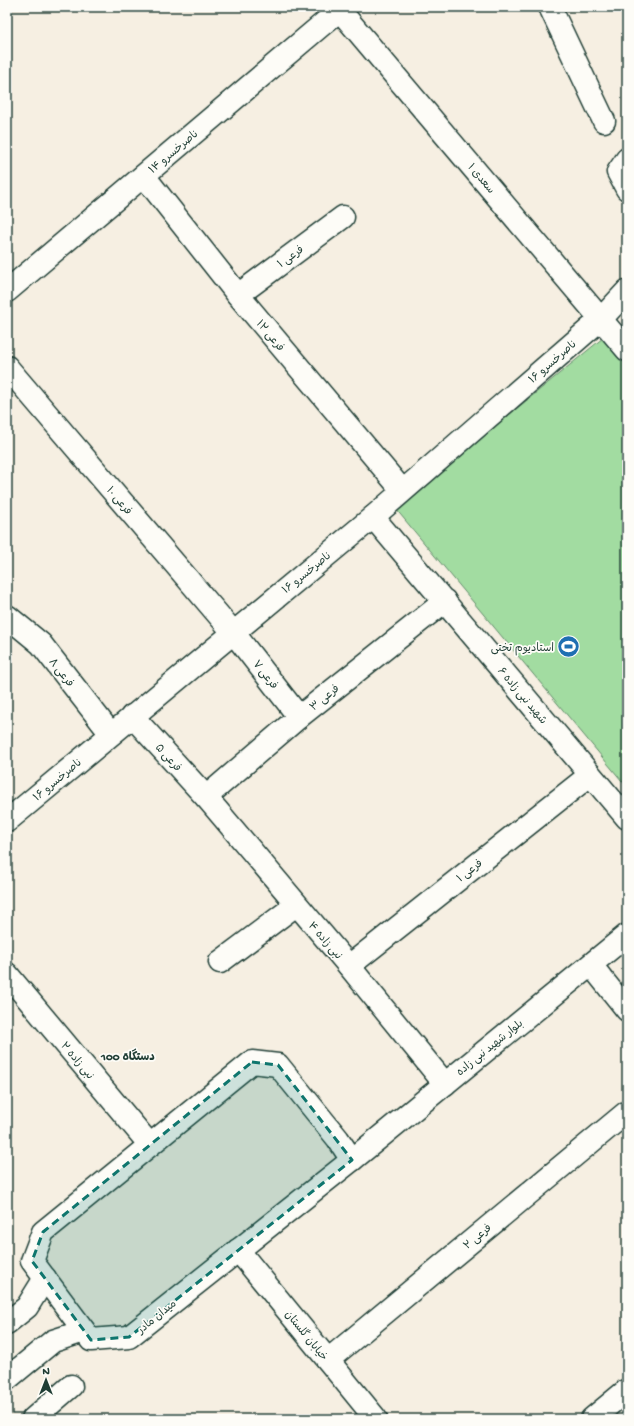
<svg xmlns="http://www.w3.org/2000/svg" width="634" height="1426" viewBox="0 0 634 1426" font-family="'Gochi Hand','Playpen Sans Arabic',sans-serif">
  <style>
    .green { fill: #a2dca1; stroke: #608c6a }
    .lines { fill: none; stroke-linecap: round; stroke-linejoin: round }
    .minor-casing { stroke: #1f3d34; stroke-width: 25 }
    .minor { stroke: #fdfcf7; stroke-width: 22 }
    .marked { fill: #0f766e; fill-opacity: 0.2; stroke: #0f766e; stroke-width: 3; stroke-dasharray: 8 5; stroke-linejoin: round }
    .labels { text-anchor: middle; stroke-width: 3.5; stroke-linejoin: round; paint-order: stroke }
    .street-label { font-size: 11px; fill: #1f3d34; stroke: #fdfcf7 }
    .poi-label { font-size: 11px; fill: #1f3d34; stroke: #fdfcf7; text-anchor: end }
    .neighbourhood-label { font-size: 12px; font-weight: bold; fill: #1f3d34; stroke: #fdfcf7 }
  </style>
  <rect width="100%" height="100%" fill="#f6efe2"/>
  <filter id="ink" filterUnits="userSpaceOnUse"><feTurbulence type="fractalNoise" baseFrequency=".025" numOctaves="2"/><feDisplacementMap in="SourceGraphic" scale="8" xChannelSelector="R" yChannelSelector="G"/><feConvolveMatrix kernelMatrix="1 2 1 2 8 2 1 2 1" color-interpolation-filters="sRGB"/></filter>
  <g filter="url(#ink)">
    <polygon class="green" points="609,333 627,355 627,787 395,508"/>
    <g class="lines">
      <defs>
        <g id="minor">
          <polyline points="337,7 627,350"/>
          <polyline points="550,7 604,121"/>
          <polyline points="627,159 618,172 627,189"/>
          <polyline points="144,176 238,295 402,490"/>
          <polyline points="7,291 343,7"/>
          <polyline points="238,295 343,217"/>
          <polyline points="7,367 233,632 299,717"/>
          <polyline points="373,517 627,818"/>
          <polyline points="7,616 41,644 111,734"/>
          <polyline points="132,716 206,797 349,966 445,1084"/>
          <polyline points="206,797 299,717 445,601"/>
          <polyline points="7,821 373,517 601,319 627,291"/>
          <polyline points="220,962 296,905"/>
          <polyline points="591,965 627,1010"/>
          <polyline points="349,966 590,775"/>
          <polyline points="7,974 150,1145"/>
          <polygon points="252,1062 278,1065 338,1139 352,1160 129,1337 91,1340 32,1261 43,1232"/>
          <polyline points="352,1160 627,935"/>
          <polyline points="238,1250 376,1419"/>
          <polyline points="7,1323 27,1307 45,1278"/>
          <polyline points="328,1360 627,1112"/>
          <polyline points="7,1379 53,1341 84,1331"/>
          <polyline points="33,1419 71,1386"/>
          <polyline points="592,1419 627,1390"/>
        </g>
      </defs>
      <use href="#minor" class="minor-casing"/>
      <use href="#minor" class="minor"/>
    </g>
  </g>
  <path class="marked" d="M 252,1062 L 278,1065 L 352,1160 L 129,1337 L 91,1340 L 32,1261 L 43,1232 Z"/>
  <defs>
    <symbol id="stadium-disc" viewBox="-11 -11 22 22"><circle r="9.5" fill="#1f6fb2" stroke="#fdfcf7"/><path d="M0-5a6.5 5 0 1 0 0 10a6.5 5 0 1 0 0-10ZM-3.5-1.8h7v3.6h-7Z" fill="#fff"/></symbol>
  </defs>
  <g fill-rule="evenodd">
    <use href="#stadium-disc" x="556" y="634" width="25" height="25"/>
  </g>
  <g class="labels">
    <g class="street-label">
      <text transform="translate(173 151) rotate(-40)" y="4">ناصرخسرو ۱۴</text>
      <text transform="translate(482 178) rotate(50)" y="4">سعدی ۱</text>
      <text transform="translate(290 256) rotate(-36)" y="4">فرعی ۱</text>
      <text transform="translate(271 335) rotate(50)" y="4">فرعی ۱۲</text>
      <text transform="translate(552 361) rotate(-41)" y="4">ناصرخسرو ۱۶</text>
      <text transform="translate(120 500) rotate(50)" y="4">فرعی ۱۰</text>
      <text transform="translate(306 572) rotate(-39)" y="4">ناصرخسرو ۱۶</text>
      <text transform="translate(62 672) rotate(52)" y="4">فرعی ۸</text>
      <text transform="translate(266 674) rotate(52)" y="4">فرعی ۷</text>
      <text transform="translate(523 695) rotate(50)" y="4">شهید نبی زاده ۶</text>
      <text transform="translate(324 697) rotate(-39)" y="4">فرعی ۳</text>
      <text transform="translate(169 757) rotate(48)" y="4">فرعی ۵</text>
      <text transform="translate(57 779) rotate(-40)" y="4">ناصرخسرو ۱۶</text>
      <text transform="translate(469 870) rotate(-38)" y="4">فرعی ۱</text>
      <text transform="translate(326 940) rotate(49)" y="4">نبی زاده ۴</text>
      <text transform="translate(489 1047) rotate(-39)" y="4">بلوار شهید نبی زاده</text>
      <text transform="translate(78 1060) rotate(50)" y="4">نبی زاده ۲</text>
      <text transform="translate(477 1236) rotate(-40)" y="4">فرعی ۲</text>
      <text transform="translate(156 1316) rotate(-39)" y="4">میدان مادر</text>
      <text transform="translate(307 1335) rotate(51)" y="4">خیابان گلستان</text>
    </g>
    <g class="poi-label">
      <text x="554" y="651">استادیوم تختی</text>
    </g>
    <g class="neighbourhood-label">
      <text x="128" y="1060">100 دستگاه</text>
    </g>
  </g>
  <rect width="634" height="1426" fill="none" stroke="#fdfcf7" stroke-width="24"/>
  <rect x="12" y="12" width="610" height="1402" fill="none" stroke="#1f3d34" stroke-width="1.5" filter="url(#ink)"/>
  <g transform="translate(46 1380)" stroke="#fdfcf7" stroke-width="3" paint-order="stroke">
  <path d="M0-3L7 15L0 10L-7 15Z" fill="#1f3d34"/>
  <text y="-6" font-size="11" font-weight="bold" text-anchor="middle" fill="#1f3d34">N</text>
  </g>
</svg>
